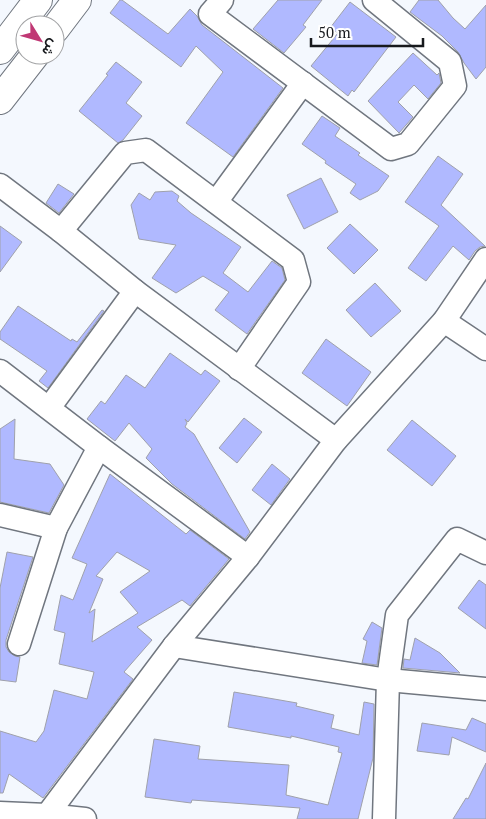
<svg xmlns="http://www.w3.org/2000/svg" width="486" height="819" viewBox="0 0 486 819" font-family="'PT Serif',Vazirmatn,serif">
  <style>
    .building { fill: #b0b9ff; stroke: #9fa1ab; fill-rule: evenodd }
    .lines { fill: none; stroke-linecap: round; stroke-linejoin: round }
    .minor-casing { stroke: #70767f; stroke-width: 25 }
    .major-casing { stroke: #70767f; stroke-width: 30 }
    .minor { stroke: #fff; stroke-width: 22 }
    .major { stroke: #fff; stroke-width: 28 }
  </style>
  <rect width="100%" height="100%" fill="#f4f8fe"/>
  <g class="building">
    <polygon points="120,0 122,0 168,34 190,9 197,16 202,25 283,88 233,157 186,123 223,72 196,46 181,67 110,13"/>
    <polygon points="278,0 322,0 303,25 306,27 284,53 253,29"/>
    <polygon points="419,0 438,0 453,18 465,29 486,5 486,67 476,79 464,63 458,52 442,36 410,12"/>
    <polygon points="350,2 396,37 354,92 352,90 348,96 311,66 338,33 330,28"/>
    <polygon points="413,53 437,75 439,73 441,83 428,99 414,85 398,102 413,117 399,133 368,101"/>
    <polygon points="116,62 142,82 126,103 142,116 123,140 118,143 79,111 108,75 106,74"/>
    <polygon points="322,116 340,128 335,136 360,153 358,155 389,176 378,191 360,200 350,193 356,184 325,163 326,161 302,144"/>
    <polygon points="438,156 463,174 441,205 485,246 480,247 475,251 469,260 453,246 426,281 408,268 439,226 405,202"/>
    <polygon points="321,178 338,212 304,229 287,195"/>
    <polygon points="58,184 74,194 59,213 46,203"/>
    <polygon points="172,191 179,196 177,201 191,213 241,247 223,273 248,292 272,261 282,268 285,280 247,334 215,310 229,292 203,276 176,293 152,278 176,245 139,239 131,205 139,193 150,200 155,192"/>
    <polygon points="350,224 378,250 354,274 327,248"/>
    <polygon points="0,226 22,242 0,272"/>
    <polygon points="375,283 401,311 371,337 346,310"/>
    <polygon points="18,306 71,341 72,339 77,342 102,310 104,311 48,388 39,381 47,371 0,339 0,332"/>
    <polygon points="326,339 371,372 347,406 302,373"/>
    <polygon points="170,353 201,375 205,370 220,381 188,422 185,419 187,423 185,427 194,434 250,532 245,539 172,484 146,458 152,449 129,423 115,441 87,419 101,401 105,404 126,375 145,388"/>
    <polygon points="244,418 262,432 237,463 219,448"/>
    <polygon points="15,419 14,459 50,464 64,485 49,513 0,502 0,429"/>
    <polygon points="412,420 456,456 432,486 387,450"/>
    <polygon points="272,464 290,479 271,505 252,490"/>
    <path d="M 110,474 L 186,534 L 190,530 L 229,559 L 190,606 L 182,600 L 137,627 L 152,640 L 124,672 L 133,679 L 43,798 L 9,774 L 3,793 L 0,793 L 0,731 L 36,742 L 44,731 L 54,690 L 87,699 L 94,672 L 59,664 L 65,633 L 54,630 L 61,595 L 73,600 L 87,564 L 72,558 ZM 117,552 L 150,571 L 120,592 L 138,613 L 92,642 L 95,609 L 89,613 L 103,579 L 96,576 Z"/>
    <polygon points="7,552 33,557 6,640 6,647 9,652 15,656 20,657 16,682 0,680 0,588"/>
    <polygon points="479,580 486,585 486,629 458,608"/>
    <polygon points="372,622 382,628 377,665 362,663 367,641 363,639"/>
    <polygon points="415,638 440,653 460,673 403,668 404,659 410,660"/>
    <polygon points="234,692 297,703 296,706 334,715 331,728 359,735 364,702 374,704 373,758 358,819 297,819 300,808 192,800 191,803 145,797 154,739 200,746 198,759 289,765 286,795 328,805 342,753 338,752 339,747 291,736 291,738 228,727"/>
    <polygon points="472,718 486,724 486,752 452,737 449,755 417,751 422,723 466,730"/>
    <polygon points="486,763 486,819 453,819 466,798 468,799"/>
  </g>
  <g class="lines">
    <defs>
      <g id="minor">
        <polyline points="222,0 210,14 391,149 408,144 455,86 450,62 374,0"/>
        <polyline points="0,185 61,231 135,291 336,440"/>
        <polyline points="216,202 303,83"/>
        <polyline points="61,231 125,153 146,150 293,260 299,282 239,369"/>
        <polyline points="444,321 486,349"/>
        <polyline points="0,371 99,447 248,557"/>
        <polyline points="49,408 135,291"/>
        <polyline points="0,515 56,528"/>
        <polyline points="19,644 56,528 99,447"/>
        <polyline points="174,646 388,680 486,689"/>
        <polyline points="0,813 47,815 85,819"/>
        <polyline points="47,815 174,646 248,557 336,440 444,321 486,259"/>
        <polyline points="384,819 388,680 397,615 457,539 486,553"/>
      </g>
      <g id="major">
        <polyline points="55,29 77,0"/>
        <polyline points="0,50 38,0"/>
        <polyline points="0,100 35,55"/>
      </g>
    </defs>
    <use href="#minor" class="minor-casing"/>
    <use href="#major" class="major-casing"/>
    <use href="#minor" class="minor"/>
    <use href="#major" class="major"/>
  </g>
  <g transform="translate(40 40) rotate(127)"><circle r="24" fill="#ffffff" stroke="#a2a3a5"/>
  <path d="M0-4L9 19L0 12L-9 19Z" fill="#c03874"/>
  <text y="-8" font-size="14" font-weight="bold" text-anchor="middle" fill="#17191d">ش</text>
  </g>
  <path d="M311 38v8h112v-8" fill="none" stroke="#17191d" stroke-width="2.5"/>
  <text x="318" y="38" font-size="15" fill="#17191d" stroke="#ffffff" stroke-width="4" paint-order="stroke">50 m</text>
</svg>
